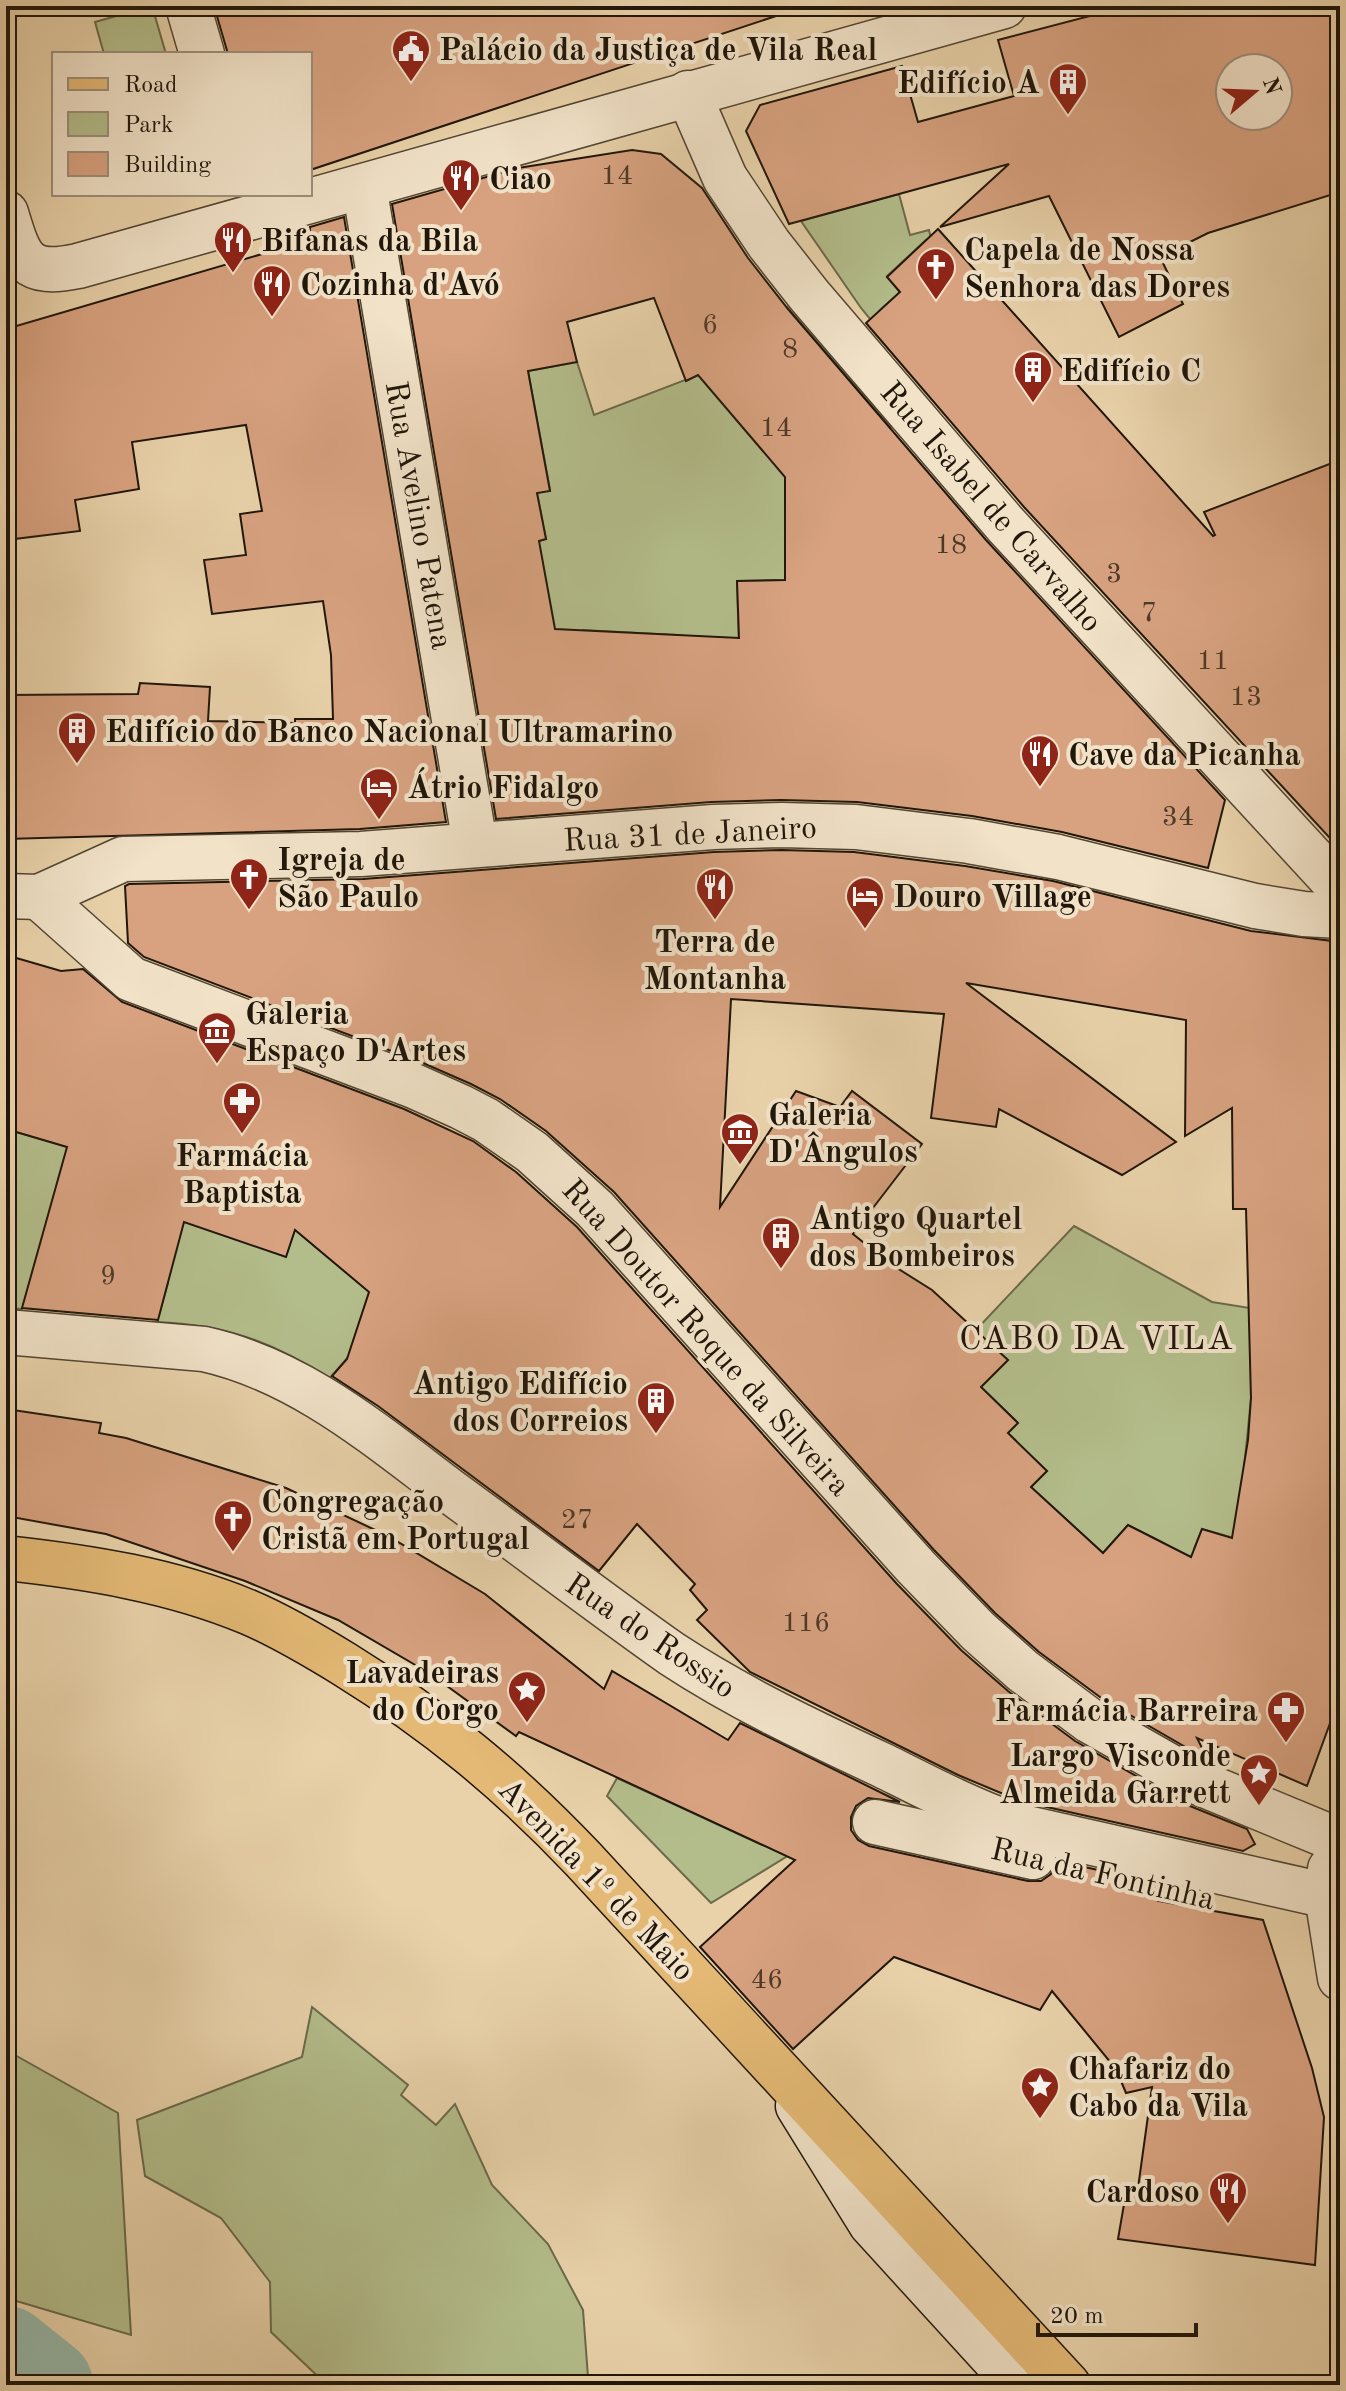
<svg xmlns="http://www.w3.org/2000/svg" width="1346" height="2391" viewBox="0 0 1346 2391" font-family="'Old Standard TT',serif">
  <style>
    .green { fill: #b3bd8b; stroke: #6a6a4a; stroke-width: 2 }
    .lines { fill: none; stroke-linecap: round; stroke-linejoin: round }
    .river { stroke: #97b8a9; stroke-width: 94 }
    .building { fill: #d8a280; stroke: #20160a; stroke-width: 2; fill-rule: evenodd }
    .street-casing { stroke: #524532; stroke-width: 47 }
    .secondary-casing { stroke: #20160a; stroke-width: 47 }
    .primary-casing { stroke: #20160a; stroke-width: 47 }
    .street { stroke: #f1e2c8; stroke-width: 44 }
    .secondary { stroke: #f1e2c8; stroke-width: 44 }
    .primary { stroke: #e4b975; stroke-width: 44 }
    .labels { text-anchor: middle; stroke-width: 8; stroke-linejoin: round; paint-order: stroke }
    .number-label { font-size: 28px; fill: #4e3928 }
    .poi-label { font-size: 32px; font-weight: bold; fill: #20160a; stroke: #f1e2c8; text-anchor: start }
    .street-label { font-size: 32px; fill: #20160a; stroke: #f1e2c8 }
    .neighbourhood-label { font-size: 34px; letter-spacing: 2px; fill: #20160a; stroke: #f1e2c8 }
  </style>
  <rect width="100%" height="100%" fill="#e9d2aa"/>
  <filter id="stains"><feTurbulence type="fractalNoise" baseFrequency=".0025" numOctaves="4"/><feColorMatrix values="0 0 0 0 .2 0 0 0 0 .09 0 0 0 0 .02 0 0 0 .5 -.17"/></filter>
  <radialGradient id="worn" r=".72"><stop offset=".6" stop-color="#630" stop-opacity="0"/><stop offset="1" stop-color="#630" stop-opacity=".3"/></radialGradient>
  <g class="green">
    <polygon points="152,6 166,54 104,54 95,22"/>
    <polygon points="899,194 910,235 929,230 932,243 926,240 887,276 900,292 880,310 924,358 922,383 861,308 801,221"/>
    <polygon points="787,307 891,427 785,521 786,580 737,581 740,679 676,635 583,630 565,706 538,541 546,539 537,493 550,490 528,371 577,362 594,415 714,369"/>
    <polygon points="6,1129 68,1147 22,1309 6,1308"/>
    <path d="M 106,1187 L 295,1230 L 373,1259 L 390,1309 L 329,1379 C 273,1341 225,1325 157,1322 L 168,1283 Z"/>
    <polygon points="1074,1226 1212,1302 1250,1308 1251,1398 1237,1539 1202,1529 1194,1549 1262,1604 1160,1541 1128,1525 1103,1553 1031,1487 1047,1471 1026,1451 992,1450 1017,1422 981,1387 1008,1360 975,1331"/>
    <polygon points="617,1778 762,1845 799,1849 711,1903 607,1796"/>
    <polygon points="312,2007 408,2085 401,2095 436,2125 455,2104 492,2185 548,2244 583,2310 588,2377 552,2375 551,2385 327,2385 271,2332 270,2282 221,2218 145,2176 137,2120 302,2057"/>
    <polygon points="6,2050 118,2113 131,2335 6,2298"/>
  </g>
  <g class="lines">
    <polyline class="river" points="6,2353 46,2385"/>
  </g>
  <g class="building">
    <polygon points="214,6 781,6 782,14 310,170 310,54 228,54"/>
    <path d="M 1128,6 L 1340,6 L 1340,192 L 1208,233 L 1160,257 L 1183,304 L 1119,337 L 1049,196 L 940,227 L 1009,164 L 789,224 L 746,131 L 760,105 L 902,66 L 918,122 L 1014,96 L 998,40 ZM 1230,68 L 1278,68 L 1278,116 L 1230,116 Z"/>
    <path d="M 632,150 L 661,154 L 702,188 L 748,258 L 788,309 L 986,540 L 1225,800 L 1208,868 L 1062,832 L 972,816 L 857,802 L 781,800 L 711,802 L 496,819 L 392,204 L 518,168 ZM 654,298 L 686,381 L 698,375 L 785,477 L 785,580 L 737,581 L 739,638 L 555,629 L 539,541 L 546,539 L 537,493 L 550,491 L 528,371 L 577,362 L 567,322 Z"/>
    <polygon points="344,217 446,822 360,829 6,839 6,695 138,694 140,683 210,687 208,721 295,723 295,719 333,719 331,655 323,601 212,614 204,560 246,555 240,514 262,511 246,425 132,442 139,489 75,500 80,531 6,540 6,329 310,240 310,227"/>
    <polygon points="938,229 1213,536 1215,535 1204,512 1340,460 1340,849 1024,507 866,323 900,292 887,277"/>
    <path d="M 782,850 L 854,852 L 965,866 L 1053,881 L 1251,931 L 1340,942 L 1340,1696 L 1307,1786 L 1197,1738 L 1208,1760 L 1104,1700 L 1039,1652 L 995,1613 L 934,1550 L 614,1192 L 546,1131 L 500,1099 L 471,1084 L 423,1063 L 144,957 L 128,943 L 125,886 L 129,884 L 363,879 L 714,852 ZM 966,983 L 1186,1020 L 1185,1136 L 1232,1108 L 1233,1209 L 1246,1209 L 1251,1398 L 1248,1440 L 1232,1538 L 1202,1529 L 1191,1557 L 1128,1525 L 1103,1553 L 1031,1487 L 1047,1471 L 1008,1433 L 1018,1423 L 981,1387 L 1008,1360 L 932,1290 L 889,1263 L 853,1234 L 922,1144 L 852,1091 L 840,1107 L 796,1091 L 720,1207 L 731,999 L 944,1014 L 931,1118 L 996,1127 L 999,1109 L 1122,1175 L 1176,1142 Z"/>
    <polygon points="6,955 61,971 83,969 122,1002 404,1109 473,1141 516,1172 577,1227 897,1584 961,1650 1008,1691 1075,1741 1185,1804 1247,1829 1255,1844 1243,1851 1020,1801 958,1775 750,1672 697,1620 707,1610 690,1590 695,1584 637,1524 599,1571 378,1406 332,1376 347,1359 369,1292 295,1230 286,1257 184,1222 158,1320 22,1308 67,1147 6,1129"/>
    <polygon points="6,1409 101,1423 99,1433 126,1438 286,1488 388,1536 485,1594 604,1689 612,1671 728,1740 740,1723 900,1802 868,1798 856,1806 851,1817 851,1830 858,1840 869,1846 1028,1881 1041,1881 1051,1874 1057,1861 1180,1888 1159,1901 1263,1920 1312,2068 1324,2117 1315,2265 1118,2239 1127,2187 1138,2188 1152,2087 1126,2093 1116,2069 1052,1991 1040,2010 894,1957 793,2049 700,1947 795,1860 519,1732 516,1736 429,1673 338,1620 245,1581 106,1534 6,1516"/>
  </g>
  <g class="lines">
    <defs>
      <g id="street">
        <polyline points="188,6 202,54"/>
        <polyline points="688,93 725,178 769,244 809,295 1005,524 1340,888"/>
        <polyline points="364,186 475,844"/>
        <path d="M 6,213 C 20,260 25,277 78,266 L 1004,6"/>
        <polyline points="6,896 39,897 123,859 361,854 713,827 782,825 856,827 969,841 1058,857 1255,906 1304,914 1340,916"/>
        <polyline points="39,897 131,979 414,1086 461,1107 486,1120 532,1152 595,1209 916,1567 978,1631 1023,1671 1090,1721 1197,1782 1340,1841"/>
        <path d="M 6,1332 L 204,1349 C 299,1370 374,1434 450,1491 C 524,1545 597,1601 672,1654 C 739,1698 811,1732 884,1766 C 926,1787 968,1809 1013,1825 L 1328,1896"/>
        <polyline points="875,1822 1033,1857"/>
        <polyline points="1330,1869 1329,1908 1340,1978"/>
      </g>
      <polyline id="secondary" points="798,2106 871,2224 1018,2385"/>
      <path id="primary" d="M 6,1558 C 88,1567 171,1580 248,1612 C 281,1626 313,1645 344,1664 C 436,1721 508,1780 583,1859 L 1068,2385"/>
    </defs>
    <use href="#street" class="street-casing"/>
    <use href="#secondary" class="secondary-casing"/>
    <use href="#primary" class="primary-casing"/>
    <use href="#street" class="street"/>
    <use href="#secondary" class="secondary"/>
    <use href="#primary" class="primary"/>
  </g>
  <defs>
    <symbol id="civic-pin" viewBox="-11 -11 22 30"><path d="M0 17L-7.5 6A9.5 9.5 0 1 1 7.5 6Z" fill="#8f2418" stroke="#f1e2c8"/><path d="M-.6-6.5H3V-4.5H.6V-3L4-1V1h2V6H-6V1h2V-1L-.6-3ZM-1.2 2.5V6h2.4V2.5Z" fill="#fff"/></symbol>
    <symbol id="building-pin" viewBox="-11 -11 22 30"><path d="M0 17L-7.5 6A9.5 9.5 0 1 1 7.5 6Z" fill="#8f2418" stroke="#f1e2c8"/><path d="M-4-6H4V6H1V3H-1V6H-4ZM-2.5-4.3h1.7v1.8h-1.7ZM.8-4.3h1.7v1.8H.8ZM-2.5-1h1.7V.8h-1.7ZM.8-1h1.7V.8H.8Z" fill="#fff"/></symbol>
    <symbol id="restaurant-pin" viewBox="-11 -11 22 30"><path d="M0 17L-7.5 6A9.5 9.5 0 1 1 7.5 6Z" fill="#8f2418" stroke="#f1e2c8"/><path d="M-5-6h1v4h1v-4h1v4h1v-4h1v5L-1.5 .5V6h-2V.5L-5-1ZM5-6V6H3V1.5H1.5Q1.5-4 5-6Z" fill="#fff"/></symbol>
    <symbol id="church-pin" viewBox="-11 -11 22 30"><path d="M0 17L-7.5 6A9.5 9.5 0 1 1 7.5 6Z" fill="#8f2418" stroke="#f1e2c8"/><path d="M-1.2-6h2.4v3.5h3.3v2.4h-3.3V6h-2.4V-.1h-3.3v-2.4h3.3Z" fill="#fff"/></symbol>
    <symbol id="hotel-pin" viewBox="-11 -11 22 30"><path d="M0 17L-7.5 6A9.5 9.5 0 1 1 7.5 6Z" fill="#8f2418" stroke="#f1e2c8"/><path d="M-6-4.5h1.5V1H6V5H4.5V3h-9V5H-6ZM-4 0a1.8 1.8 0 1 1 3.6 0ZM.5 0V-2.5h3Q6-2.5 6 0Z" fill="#fff"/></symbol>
    <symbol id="museum-pin" viewBox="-11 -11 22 30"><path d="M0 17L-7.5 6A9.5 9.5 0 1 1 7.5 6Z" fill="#8f2418" stroke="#f1e2c8"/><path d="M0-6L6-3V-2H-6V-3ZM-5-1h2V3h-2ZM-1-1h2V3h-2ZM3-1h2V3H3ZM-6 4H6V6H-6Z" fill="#fff"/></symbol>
    <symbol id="pharmacy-pin" viewBox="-11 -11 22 30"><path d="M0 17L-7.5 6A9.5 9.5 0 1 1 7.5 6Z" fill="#8f2418" stroke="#f1e2c8"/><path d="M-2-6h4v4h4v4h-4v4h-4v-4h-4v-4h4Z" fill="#fff"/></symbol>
    <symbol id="sight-pin" viewBox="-11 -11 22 30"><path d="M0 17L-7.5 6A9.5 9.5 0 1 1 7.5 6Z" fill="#8f2418" stroke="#f1e2c8"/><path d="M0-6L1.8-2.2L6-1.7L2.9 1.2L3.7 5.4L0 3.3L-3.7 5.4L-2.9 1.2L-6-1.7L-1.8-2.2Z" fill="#fff"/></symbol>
  </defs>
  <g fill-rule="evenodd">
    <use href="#civic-pin" x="389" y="27" width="44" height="60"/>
    <use href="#building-pin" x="1046" y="60" width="44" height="60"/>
    <use href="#restaurant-pin" x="439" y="156" width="44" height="60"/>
    <use href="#restaurant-pin" x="211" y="218" width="44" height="60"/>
    <use href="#church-pin" x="914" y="245" width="44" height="60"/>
    <use href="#restaurant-pin" x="250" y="262" width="44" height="60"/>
    <use href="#building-pin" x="1011" y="348" width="44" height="60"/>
    <use href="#building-pin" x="55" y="709" width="44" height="60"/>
    <use href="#restaurant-pin" x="1018" y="732" width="44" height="60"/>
    <use href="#hotel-pin" x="357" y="765" width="44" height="60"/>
    <use href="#church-pin" x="227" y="855" width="44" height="60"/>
    <use href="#restaurant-pin" x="693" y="865" width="44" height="60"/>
    <use href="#hotel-pin" x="843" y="874" width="44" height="60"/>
    <use href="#museum-pin" x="195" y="1009" width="44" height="60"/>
    <use href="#pharmacy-pin" x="220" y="1079" width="44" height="60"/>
    <use href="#museum-pin" x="718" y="1110" width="44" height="60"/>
    <use href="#building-pin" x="759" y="1214" width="44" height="60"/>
    <use href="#building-pin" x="634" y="1379" width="44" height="60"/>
    <use href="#church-pin" x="211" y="1497" width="44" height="60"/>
    <use href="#sight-pin" x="505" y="1668" width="44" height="60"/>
    <use href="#pharmacy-pin" x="1264" y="1688" width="44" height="60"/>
    <use href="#sight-pin" x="1237" y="1751" width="44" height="60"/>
    <use href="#sight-pin" x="1018" y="2064" width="44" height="60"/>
    <use href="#restaurant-pin" x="1206" y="2169" width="44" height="60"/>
  </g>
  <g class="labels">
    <g class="number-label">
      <text x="617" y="184">14</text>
      <text x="710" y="333">6</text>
      <text x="790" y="357">8</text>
      <text x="776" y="436">14</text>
      <text x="951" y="553">18</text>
      <text x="1114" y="582">3</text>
      <text x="1149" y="621">7</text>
      <text x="1213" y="669">11</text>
      <text x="1246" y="705">13</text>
      <text x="1178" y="825">34</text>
      <text x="108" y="1284">9</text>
      <text x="577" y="1528">27</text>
      <text x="806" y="1631">116</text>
      <text x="767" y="1988">46</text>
    </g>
    <g class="poi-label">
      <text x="439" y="60">Palácio da Justiça de Vila Real</text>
      <text x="1040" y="93" text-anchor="end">Edifício A</text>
      <text x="489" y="189">Ciao</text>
      <text x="261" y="251">Bifanas da Bila</text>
      <text x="964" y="260">Capela de Nossa<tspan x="964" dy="37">Senhora das Dores</tspan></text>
      <text x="300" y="295">Cozinha d'Avó</text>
      <text x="1061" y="381">Edifício C</text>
      <text x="105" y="742">Edifício do Banco Nacional Ultramarino</text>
      <text x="1068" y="765">Cave da Picanha</text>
      <text x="407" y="798">Átrio Fidalgo</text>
      <text x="277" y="870">Igreja de<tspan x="277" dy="37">São Paulo</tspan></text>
      <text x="893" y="907">Douro Village</text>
      <text x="715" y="952" text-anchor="middle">Terra de<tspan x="715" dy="37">Montanha</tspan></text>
      <text x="245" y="1024">Galeria<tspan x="245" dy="37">Espaço D'Artes</tspan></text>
      <text x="768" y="1125">Galeria<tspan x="768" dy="37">D'Ângulos</tspan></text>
      <text x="242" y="1166" text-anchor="middle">Farmácia<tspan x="242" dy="37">Baptista</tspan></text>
      <text x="809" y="1229">Antigo Quartel<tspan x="809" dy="37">dos Bombeiros</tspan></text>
      <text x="628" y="1394" text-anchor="end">Antigo Edifício<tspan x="628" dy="37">dos Correios</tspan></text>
      <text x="261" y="1512">Congregação<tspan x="261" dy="37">Cristã em Portugal</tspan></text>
      <text x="499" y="1683" text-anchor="end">Lavadeiras<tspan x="499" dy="37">do Corgo</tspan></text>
      <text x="1258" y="1721" text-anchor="end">Farmácia Barreira</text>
      <text x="1231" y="1766" text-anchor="end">Largo Visconde<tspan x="1231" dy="37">Almeida Garrett</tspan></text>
      <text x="1068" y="2079">Chafariz do<tspan x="1068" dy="37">Cabo da Vila</tspan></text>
      <text x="1200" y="2202" text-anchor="end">Cardoso</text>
    </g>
    <g class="street-label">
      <text transform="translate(992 506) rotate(49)" y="11">Rua Isabel de Carvalho</text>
      <text transform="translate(420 515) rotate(80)" y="11">Rua Avelino Patena</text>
      <text transform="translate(690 833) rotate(-3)" y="11">Rua 31 de Janeiro</text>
      <text transform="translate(707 1337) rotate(48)" y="11">Rua Doutor Roque da Silveira</text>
      <text transform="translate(651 1635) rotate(34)" y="11">Rua do Rossio</text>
      <text transform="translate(1103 1873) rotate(13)" y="11">Rua da Fontinha</text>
      <text transform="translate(597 1879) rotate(46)" y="11">Avenida 1º de Maio</text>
    </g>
    <g class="neighbourhood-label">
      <text x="1097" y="1349">CABO DA VILA</text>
    </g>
  </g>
  <rect width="1346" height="2391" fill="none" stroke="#e9d2aa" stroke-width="32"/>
  <rect x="8" y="8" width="1330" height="2375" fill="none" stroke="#20160a" stroke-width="4"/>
  <rect x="16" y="16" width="1314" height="2359" fill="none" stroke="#20160a" stroke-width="2"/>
  <rect x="52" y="52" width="260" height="144" fill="#f1e2c8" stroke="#9d907c" stroke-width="2"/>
  <rect x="68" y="78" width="40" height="12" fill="#e4b975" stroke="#9d907c" stroke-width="2"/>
  <text x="124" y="92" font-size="24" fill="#20160a">Road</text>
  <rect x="68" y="112" width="40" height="24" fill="#b3bd8b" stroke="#9d907c" stroke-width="2"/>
  <text x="124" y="132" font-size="24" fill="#20160a">Park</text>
  <rect x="68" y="152" width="40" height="24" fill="#d8a280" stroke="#9d907c" stroke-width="2"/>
  <text x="124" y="172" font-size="24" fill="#20160a">Building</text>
  <g transform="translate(1254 92) rotate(71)"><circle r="38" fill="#f1e2c8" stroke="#9d907c" stroke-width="2"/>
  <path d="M0-6L14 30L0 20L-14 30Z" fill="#8f2418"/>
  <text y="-12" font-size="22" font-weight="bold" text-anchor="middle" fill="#20160a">N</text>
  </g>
  <path d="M1038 2323v12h158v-12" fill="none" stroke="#20160a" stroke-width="4"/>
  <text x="1050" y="2323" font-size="24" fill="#20160a" stroke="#f1e2c8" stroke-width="6" paint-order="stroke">20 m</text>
  <rect width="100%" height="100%" filter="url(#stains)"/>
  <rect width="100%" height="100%" fill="url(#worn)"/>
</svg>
